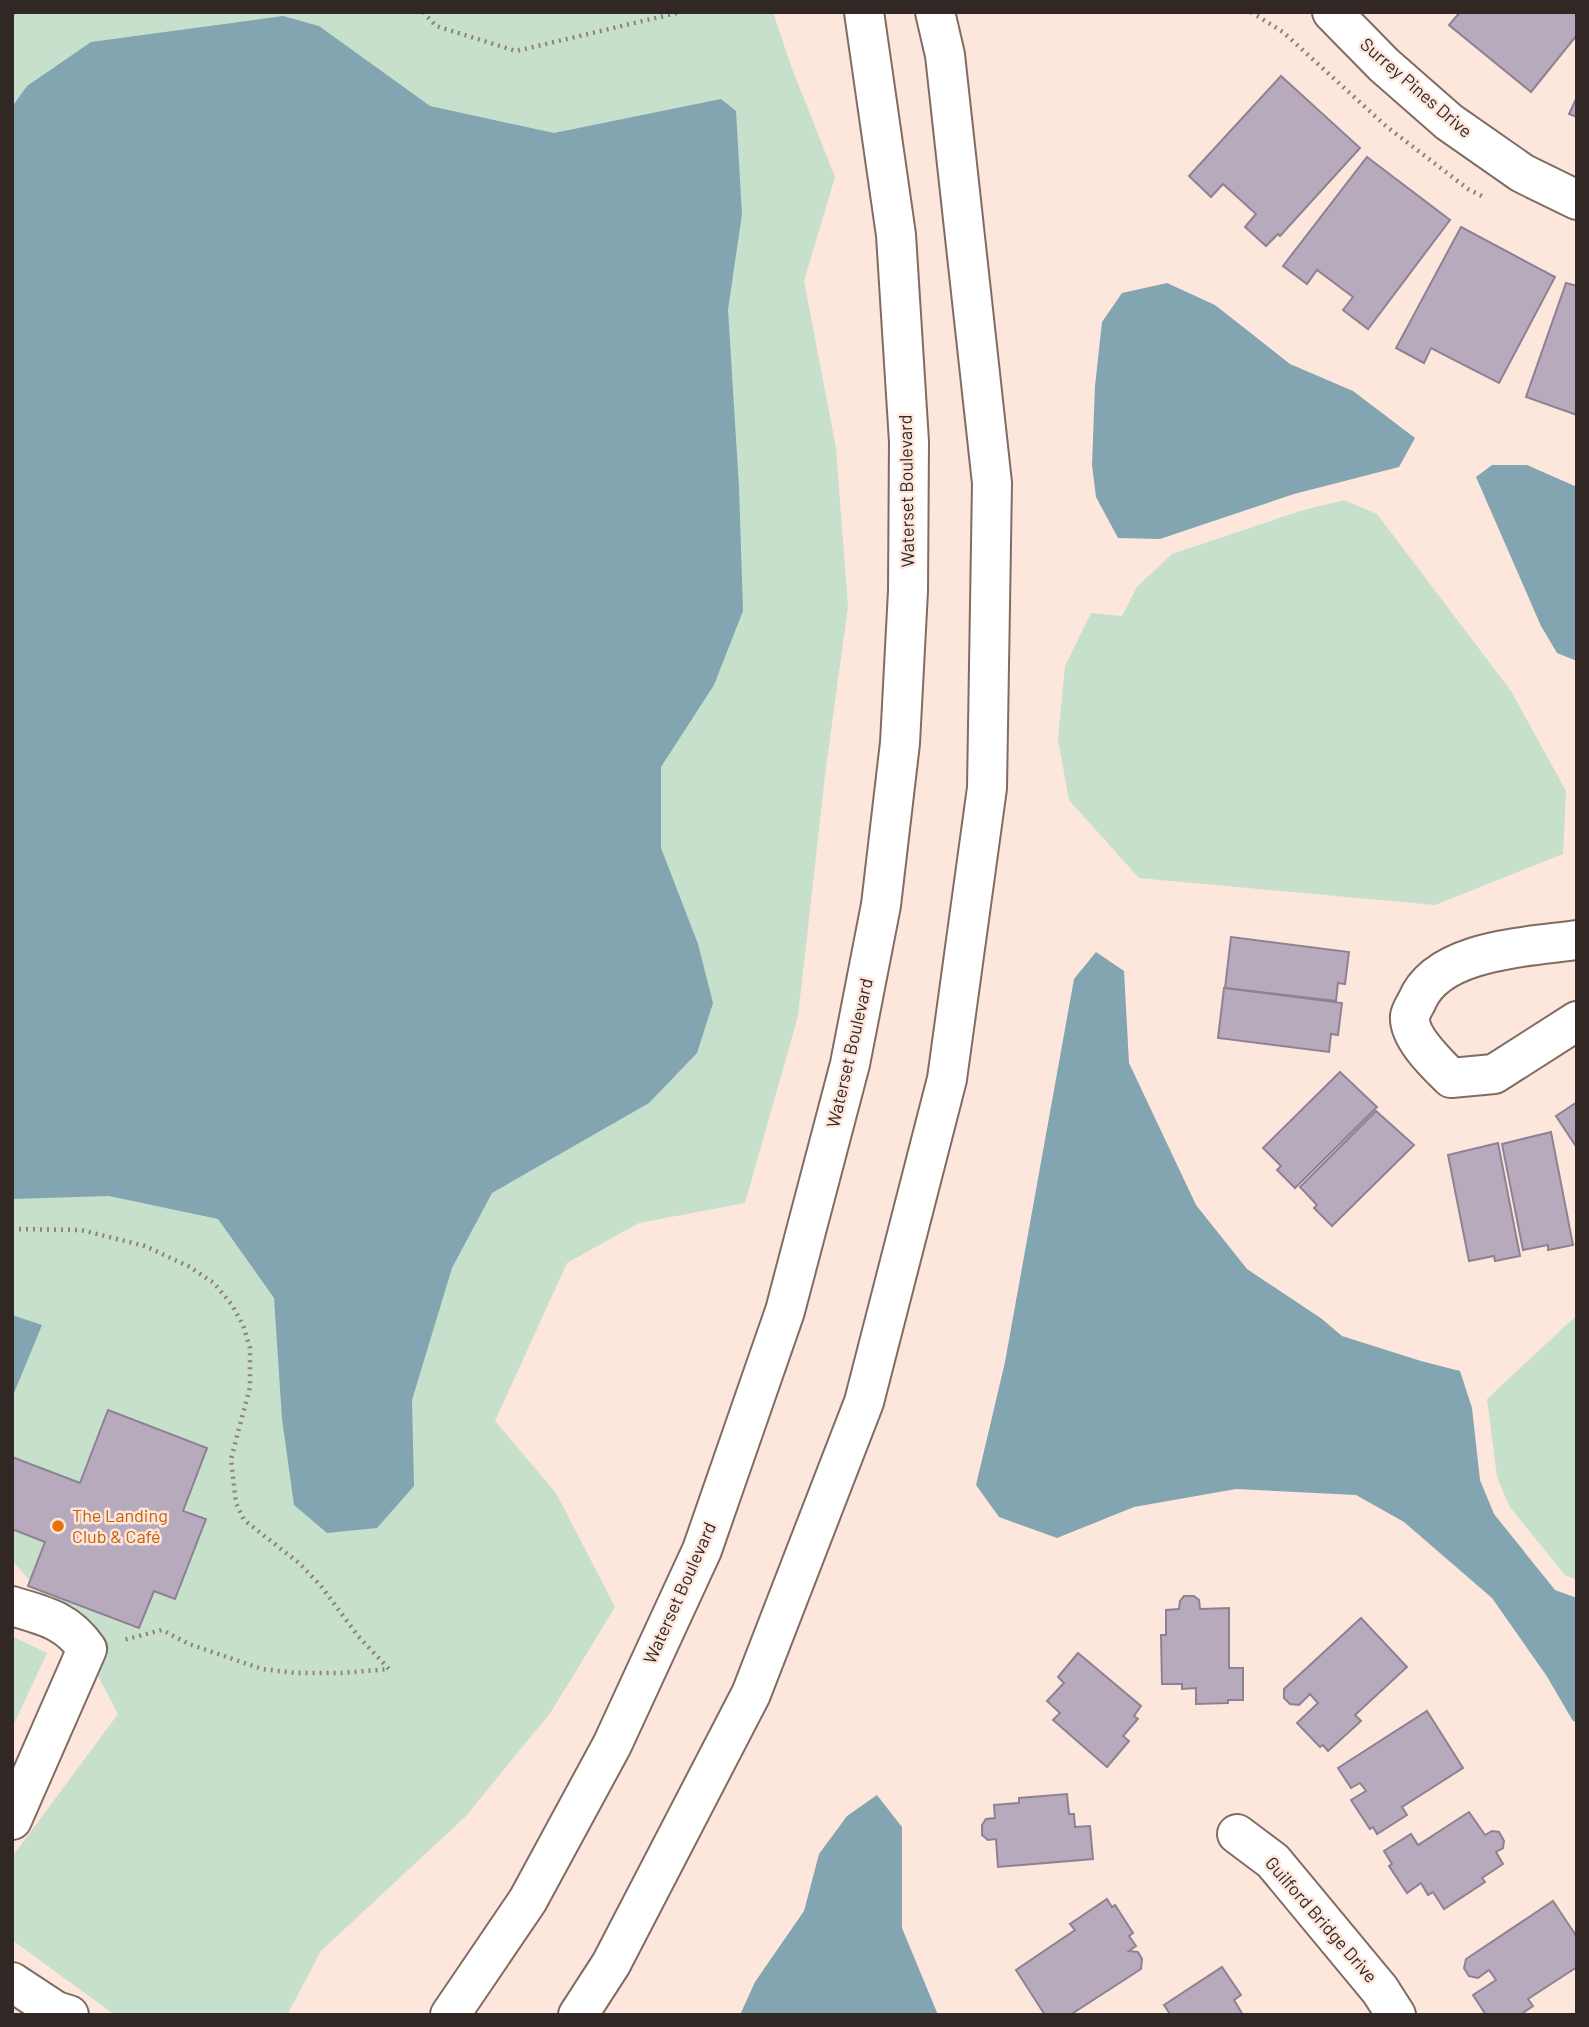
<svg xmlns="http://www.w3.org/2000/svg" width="1589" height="2027" viewBox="0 0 1589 2027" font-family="Barlow,sans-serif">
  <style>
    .green { fill: #c6e0cc }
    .water { fill: #82a5b1 }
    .building { fill: #b7aabc; stroke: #8d8293; stroke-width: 2 }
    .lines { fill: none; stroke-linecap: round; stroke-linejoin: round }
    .minor-casing { stroke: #806c63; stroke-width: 42 }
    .path { stroke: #91817b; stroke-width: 4.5; stroke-dasharray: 2 5; stroke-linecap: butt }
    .minor { stroke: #fff; stroke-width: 38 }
    .food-dot { fill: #e8710a; stroke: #fde6dc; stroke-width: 2.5 }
    .labels { text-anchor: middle; stroke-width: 5; stroke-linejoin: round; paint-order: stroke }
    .street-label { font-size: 18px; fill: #312825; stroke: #fde6dc }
    .food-label { font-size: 18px; fill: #c56008; stroke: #fde6dc; text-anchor: start }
  </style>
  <rect width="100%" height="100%" fill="#fde6dc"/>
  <g class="green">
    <polygon points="12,12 773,12 791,66 835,177 804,281 836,448 848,607 826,767 798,1016 745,1203 639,1223 567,1263 495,1421 556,1493 615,1607 551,1712 465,1817 321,1951 287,2015 115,2015 12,1940 12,1857 118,1714 76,1634 12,1560"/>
    <polygon points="1344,500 1377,514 1511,691 1566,791 1563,854 1435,905 1139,878 1069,800 1058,739 1065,666 1091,613 1122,616 1137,587 1172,554 1300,511"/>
    <polygon points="1577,1315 1577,1580 1565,1575 1509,1506 1497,1477 1487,1399"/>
    <polygon points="12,1636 47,1653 12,1728"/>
  </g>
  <g class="water">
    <polygon points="283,16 319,26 430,106 554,133 721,99 736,111 742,214 728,310 739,487 743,611 714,685 661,767 661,848 698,944 713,1003 697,1053 649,1103 492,1193 452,1268 412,1400 414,1486 377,1528 327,1533 294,1505 282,1419 274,1298 218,1219 109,1196 12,1199 12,107 27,86 91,42"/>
    <polygon points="1167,283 1215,305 1290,364 1353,391 1415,438 1399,467 1294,494 1160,539 1118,538 1096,497 1092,465 1095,386 1102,322 1122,293"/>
    <polygon points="1492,465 1527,465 1577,487 1577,661 1557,653 1541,626 1476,477"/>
    <polygon points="1096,952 1124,971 1129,1063 1196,1205 1247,1269 1322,1319 1342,1336 1421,1361 1460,1371 1472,1408 1480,1480 1494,1514 1555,1590 1577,1598 1577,1722 1573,1721 1546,1675 1492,1598 1404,1522 1356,1495 1236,1489 1134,1507 1057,1538 999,1517 976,1485 1005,1362 1074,979"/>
    <polygon points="12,1315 42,1325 12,1398"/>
    <polygon points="877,1795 902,1827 902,1928 938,2015 740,2015 755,1982 804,1911 819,1854 847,1816"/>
  </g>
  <g class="building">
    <polygon points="1460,12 1577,12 1577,35 1531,92 1449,25"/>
    <polygon points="1281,76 1360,148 1280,236 1278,234 1266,246 1245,227 1256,214 1223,184 1211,197 1189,176"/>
    <polygon points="1577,97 1577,117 1569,114"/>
    <polygon points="1367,157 1450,220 1368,329 1343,310 1353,297 1317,270 1307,284 1283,266"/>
    <polygon points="1461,227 1555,277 1499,383 1431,348 1424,363 1396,348"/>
    <polygon points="1566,283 1577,286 1577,415 1526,397"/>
    <polygon points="1231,937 1349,952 1345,984 1338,983 1336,1001 1225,988"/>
    <polygon points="1224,988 1342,1003 1338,1035 1331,1034 1329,1052 1218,1038"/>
    <polygon points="1340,1072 1377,1107 1295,1188 1277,1170 1281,1166 1263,1148"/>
    <polygon points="1577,1102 1577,1148 1556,1116"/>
    <polygon points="1376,1111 1414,1145 1332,1226 1314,1208 1317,1205 1300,1187"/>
    <polygon points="1551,1132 1573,1245 1548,1250 1548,1245 1523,1250 1502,1144"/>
    <polygon points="1498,1143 1520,1256 1495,1261 1494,1256 1469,1261 1448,1155"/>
    <polygon points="108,1410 207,1448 183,1511 206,1519 175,1599 154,1591 139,1628 28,1586 45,1542 12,1529 12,1457 80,1483"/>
    <polygon points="1184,1596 1194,1596 1199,1600 1200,1609 1229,1608 1229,1668 1243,1668 1243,1700 1228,1700 1228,1703 1196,1704 1196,1688 1182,1689 1182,1684 1162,1684 1161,1635 1166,1635 1166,1610 1179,1609 1180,1601"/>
    <polygon points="1361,1618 1407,1667 1355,1715 1361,1721 1328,1751 1323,1745 1320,1747 1297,1723 1318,1703 1310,1694 1299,1705 1290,1704 1284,1698 1284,1689"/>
    <polygon points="1078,1653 1141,1706 1134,1716 1138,1719 1123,1736 1129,1741 1107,1767 1053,1720 1060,1713 1047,1701 1064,1683 1058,1677"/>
    <polygon points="1427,1711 1463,1768 1402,1807 1407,1815 1377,1834 1373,1827 1370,1829 1351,1800 1366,1791 1360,1783 1351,1788 1338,1768"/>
    <polygon points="1067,1794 1069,1814 1074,1814 1075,1827 1090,1826 1093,1859 998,1867 996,1839 988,1840 982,1835 982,1825 986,1819 995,1818 994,1805 1019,1803 1019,1798"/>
    <polygon points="1469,1812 1485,1835 1492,1831 1499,1832 1504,1841 1503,1848 1496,1852 1503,1864 1482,1878 1485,1882 1444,1909 1433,1892 1428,1895 1421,1883 1407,1893 1389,1866 1392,1864 1384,1851 1411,1834 1418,1845"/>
    <polygon points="1107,1899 1112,1907 1115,1905 1133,1933 1129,1936 1136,1946 1129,1951 1138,1952 1142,1959 1141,1969 1070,2015 1045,2015 1016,1970 1075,1930 1070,1924"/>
    <polygon points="1553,1901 1577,1937 1577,1967 1528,1999 1533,2006 1520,2015 1486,2015 1473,1995 1496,1980 1489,1970 1478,1978 1469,1976 1464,1968 1466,1959"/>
    <polygon points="1222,1967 1241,1995 1234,2000 1243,2015 1168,2015 1170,2014 1164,2005"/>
  </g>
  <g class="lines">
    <defs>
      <g id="minor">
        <polyline points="1332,12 1384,65 1449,122 1522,173 1577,200"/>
        <path d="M 1577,940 C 1529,947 1438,949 1417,1001 C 1415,1005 1411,1011 1410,1016 C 1408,1037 1437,1064 1451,1078 L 1494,1074 L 1577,1021"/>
        <path d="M 12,1606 C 45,1616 67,1620 87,1649 L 12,1820"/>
        <polyline points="1237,1834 1273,1861 1380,1990 1396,2015"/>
        <polyline points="12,1982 56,2011 69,2015"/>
        <polyline points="450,2015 528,1900 612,1745 702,1550 785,1311 850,1064 881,905 900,743 908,591 909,442 896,235 864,12"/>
        <polyline points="578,2015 611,1964 751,1694 864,1402 947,1079 987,788 992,483 945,55 935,12"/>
      </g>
    </defs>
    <use href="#minor" class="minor-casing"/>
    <g class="path">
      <polyline points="423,12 436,26 516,51 681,12"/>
      <polyline points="1251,12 1283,32 1387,127 1468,189 1484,197"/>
      <polyline points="12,14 16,12"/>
      <polyline points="12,1229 81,1230 145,1246 188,1266 214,1283 232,1305 243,1325 250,1348 250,1387 231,1459 236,1503 244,1520 299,1563 321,1586 358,1636 389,1669 342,1673 295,1673 262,1669 189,1644 162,1630 123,1640"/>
    </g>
    <use href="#minor" class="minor"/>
  </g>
  <circle class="food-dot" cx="58" cy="1526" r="7"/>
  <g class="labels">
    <g class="street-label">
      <text transform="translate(1416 88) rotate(41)" y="6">Surrey Pines Drive</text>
      <text transform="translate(907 491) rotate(-91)" y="6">Waterset Boulevard</text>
      <text transform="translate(850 1053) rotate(-77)" y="6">Waterset Boulevard</text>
      <text transform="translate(680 1593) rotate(-66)" y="6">Waterset Boulevard</text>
      <text transform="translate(1321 1920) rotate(49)" y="6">Guilford Bridge Drive</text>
    </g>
    <g class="food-label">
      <text x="72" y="1522">The Landing<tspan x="72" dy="21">Club &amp; Café</tspan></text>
    </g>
  </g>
  <rect width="1589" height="2027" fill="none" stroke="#312825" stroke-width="28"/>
</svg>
